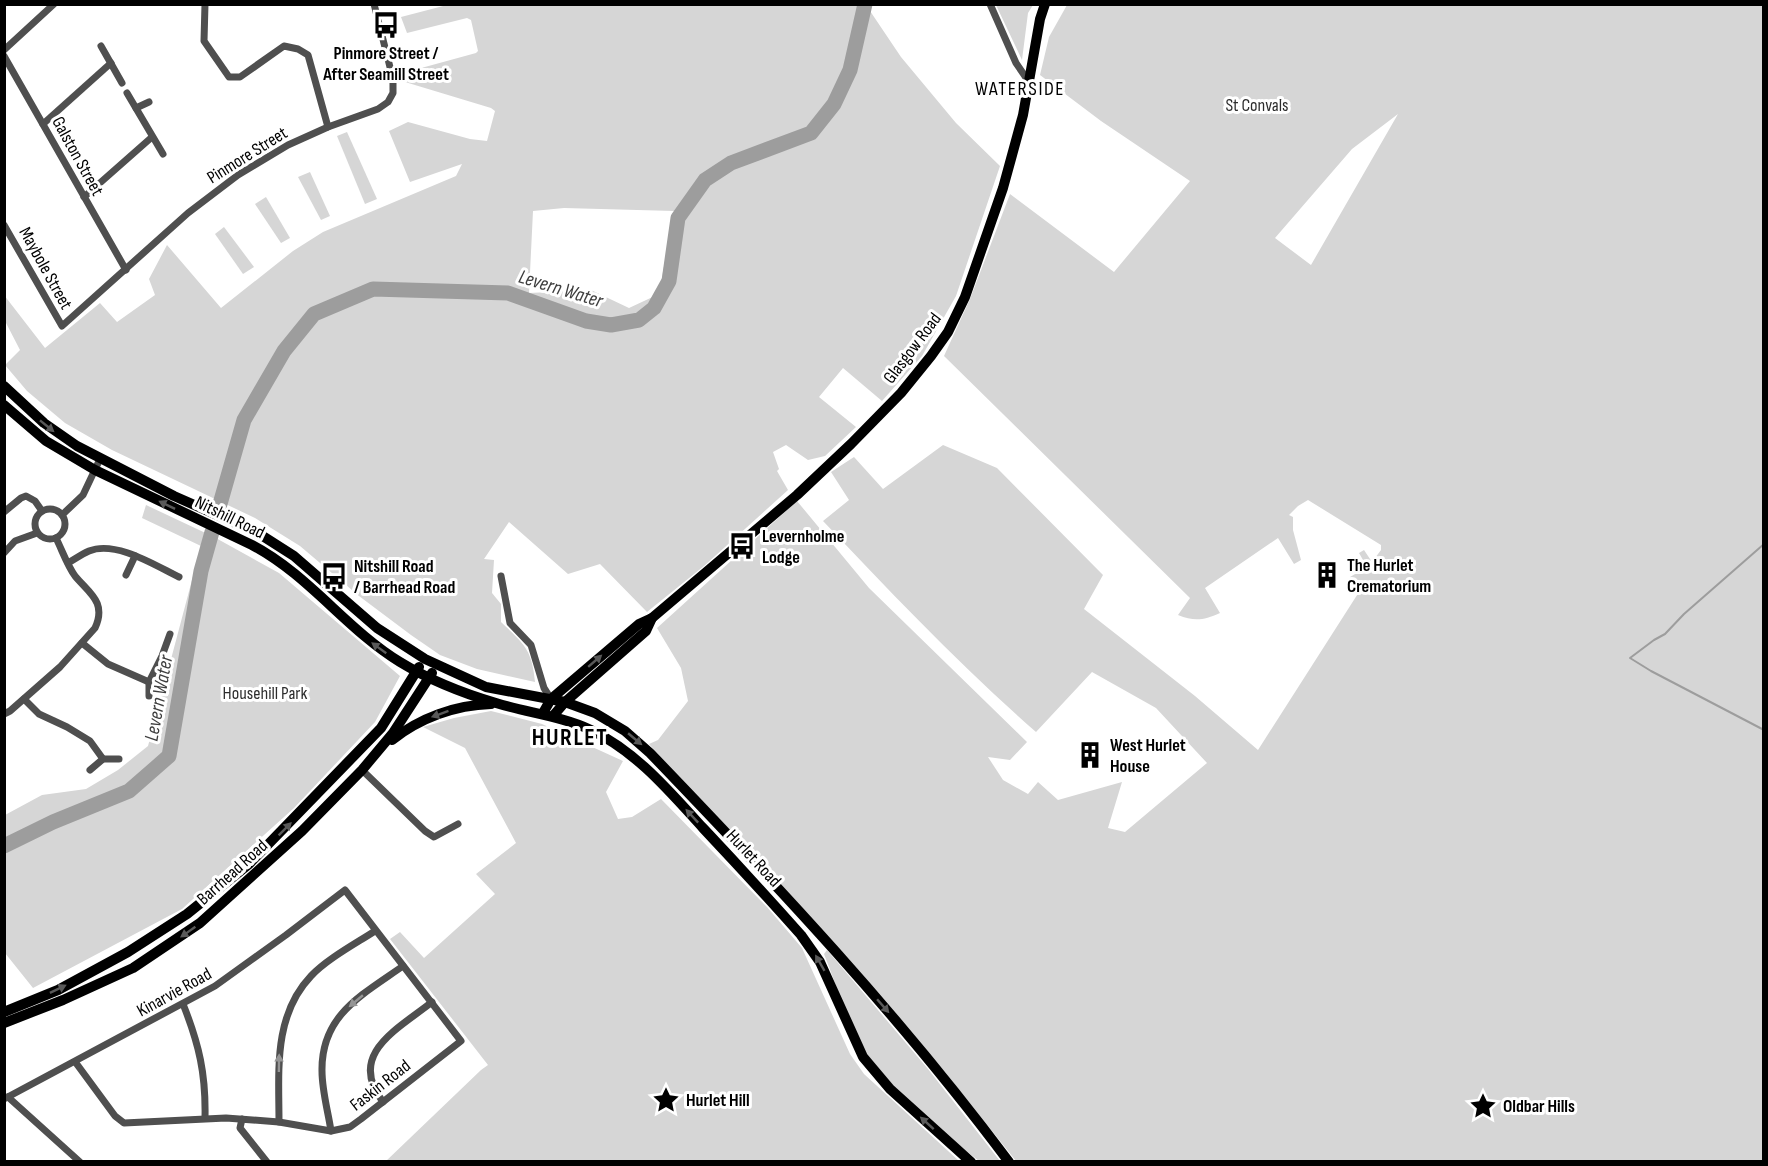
<svg xmlns="http://www.w3.org/2000/svg" width="1768" height="1166" viewBox="0 0 1768 1166" font-family="'Sofia Sans Condensed',sans-serif">
  <style>
    .green { fill: #d6d6d6; fill-rule: evenodd }
    .lines { fill: none; stroke-linecap: round; stroke-linejoin: round }
    .stream { stroke: #9d9d9d; stroke-width: 2 }
    .river { stroke: #9d9d9d; stroke-width: 15 }
    .minor { stroke: #4f4f4f; stroke-width: 7 }
    .primary { stroke: #000; stroke-width: 10 }
    .oneway { fill: #595959 }
    .oneway2 { fill: #959595 }
    .labels { text-anchor: middle; stroke-width: 6; stroke-linejoin: round; paint-order: stroke }
    .poi-label { font-size: 18px; font-weight: bold; fill: #000; stroke: #fff; text-anchor: start }
    .park-label { font-size: 18px; fill: #2d2d2d; stroke: #fff }
    .street-label { font-size: 18px; fill: #000; stroke: #fff }
    .neighbourhood-label { font-size: 20px; letter-spacing: 1.5px; fill: #000; stroke: #fff }
    .water-label { font-size: 20px; font-style: italic; fill: #3e3e3e; stroke: #fff }
    .district-label { font-size: 24px; font-weight: bold; letter-spacing: 1.5px; fill: #000; stroke: #fff }
  </style>
  <rect width="100%" height="100%" fill="#fff"/>
  <g class="green">
    <path d="M 447,5 L 866,5 L 901,57 L 956,123 L 1000,166 L 956,296 L 922,356 L 882,401 L 843,368 L 819,397 L 856,427 L 825,456 L 808,460 L 786,445 L 773,452 L 779,469 L 777,471 L 788,490 L 704,566 L 647,612 L 600,564 L 568,574 L 509,522 L 484,559 L 494,560 L 492,593 L 501,604 L 501,622 C 524,644 532,649 535,682 L 477,669 L 440,655 L 411,635 L 359,596 L 300,546 L 255,518 L 112,450 L 65,423 L 27,391 L 5,365 L 20,350 L 5,321 L 4,295 L 45,348 L 100,303 L 117,322 L 155,295 L 149,279 L 167,245 L 221,308 L 293,251 L 323,232 L 456,176 L 462,164 L 410,182 L 389,131 L 408,122 L 470,139 L 487,141 L 495,111 L 491,108 L 405,82 L 403,73 L 476,53 L 478,51 L 471,20 L 467,18 L 407,33 L 401,17 ZM 564,208 L 674,211 L 659,294 L 629,308 L 591,290 L 529,293 L 533,211 Z"/>
    <polygon points="996,5 1033,5 1028,13 1022,60"/>
    <path d="M 1067,5 L 1763,5 L 1763,1161 L 1016,1161 L 945,1072 L 649,744 L 658,740 L 688,701 L 681,668 L 657,628 L 797,501 L 869,588 L 1027,742 L 1010,760 L 988,757 L 1003,780 L 1028,794 L 1038,782 L 1058,800 L 1122,782 L 1108,828 L 1125,832 L 1207,763 L 1156,708 L 1092,672 L 1036,732 C 961,666 892,594 823,521 L 849,500 L 831,472 L 854,457 L 883,489 L 943,445 L 997,468 L 1103,575 L 1084,609 L 1195,696 L 1258,750 L 1359,592 L 1350,577 L 1367,567 L 1359,553 L 1364,550 L 1372,562 L 1381,550 L 1381,545 L 1308,500 L 1298,506 L 1289,515 L 1293,517 L 1293,530 L 1301,560 L 1294,564 L 1278,538 L 1205,588 L 1220,613 C 1204,620 1195,622 1178,615 L 1190,598 L 944,356 L 970,299 L 1010,194 L 1114,272 L 1190,181 L 1101,121 L 1040,75 L 1049,37 ZM 1398,114 L 1311,265 L 1275,238 L 1352,149 Z"/>
    <polygon points="347,132 377,199 365,204 337,136"/>
    <polygon points="310,172 330,216 321,220 298,177"/>
    <polygon points="266,197 290,238 281,243 255,204"/>
    <polygon points="224,227 254,267 243,274 215,234"/>
    <polygon points="146,505 214,537 279,573 400,676 375,722 294,808 182,909 33,988 5,953 5,815 42,795 86,789 118,770 148,746 201,546 142,518"/>
    <polygon points="491,711 542,724 623,761 606,792 618,819 632,817 661,799 767,907 802,948 850,1054 864,1074 959,1161 385,1162 481,1070 488,1065 390,939 400,932 424,958 495,894 476,874 516,843 465,748 423,727 454,718"/>
    <path d="M 827,950 L 928,1069 L 1000,1161 L 979,1161 C 941,1130 892,1094 865,1052 C 847,1022 837,986 824,954 Z"/>
  </g>
  <g class="lines">
    <polyline class="stream" points="1764,544 1684,614 1665,634 1654,640 1630,658 1651,671 1764,730"/>
    <g class="river">
      <polyline points="218,511 244,420 284,351 314,314 373,289 508,293 586,321 611,325 639,320 654,308 669,281 678,218 705,180 731,163 811,133 834,104 850,70 865,4"/>
      <polyline points="4,846 53,822 129,791 169,756 201,571 212,532"/>
    </g>
    <g class="minor">
      <polyline points="205,4 204,41 229,77 240,77 284,46 298,49 308,55 328,127"/>
      <polyline points="990,4 1016,63 1029,82"/>
      <polyline points="101,46 122,83"/>
      <polyline points="4,50 54,4"/>
      <polyline points="4,56 126,270"/>
      <polyline points="127,93 163,154"/>
      <polyline points="136,108 149,102"/>
      <polyline points="43,124 111,63"/>
      <polyline points="84,197 152,137"/>
      <polyline points="4,225 62,326 188,213 238,175 288,145 328,127 378,109 388,102 393,93 393,79 374,4"/>
      <circle cx="50" cy="524" r="15"/>
      <polyline points="4,512 21,498 26,496 35,501 42,511"/>
      <polyline points="62,515 83,495 100,459"/>
      <polyline points="4,553 15,541 37,533"/>
      <path d="M 68,563 C 75,559 82,554 89,551 C 116,540 156,566 179,577"/>
      <polyline points="126,575 135,556"/>
      <polyline points="501,576 510,623 531,645 544,688 551,699"/>
      <polyline points="82,643 108,664 149,682"/>
      <polyline points="149,696 149,682 162,656 170,634"/>
      <polyline points="24,699 39,714 67,727 90,741 103,759"/>
      <path d="M 4,714 L 10,711 L 60,667 L 95,628 C 107,602 89,593 75,576 C 67,565 62,550 56,538"/>
      <polyline points="90,770 103,759 119,759"/>
      <polyline points="362,770 425,831 434,837 458,824"/>
      <path d="M 183,1004 C 199,1044 206,1074 205,1118"/>
      <polyline points="8,1097 80,1162"/>
      <polyline points="4,1099 215,986 286,935 345,890 461,1041 361,1119 350,1127 331,1131 279,1122 226,1118 124,1123 115,1116 76,1063"/>
      <path d="M 383,1102 C 346,1054 398,1029 432,1002"/>
      <polyline points="242,1119 240,1128 267,1162"/>
      <path d="M 279,1122 C 279,1071 273,1016 311,976 C 327,959 355,944 375,931"/>
      <path d="M 331,1131 C 328,1111 322,1091 322,1071 C 321,1015 362,995 403,966"/>
    </g>
    <g class="primary">
      <path d="M 4,386 L 44,423 L 77,446 L 174,496 L 258,533 L 294,556 L 377,628 L 425,659 L 486,687 L 565,702 L 595,713 L 625,731 L 650,753 C 776,884 900,1016 1009,1162"/>
      <path d="M 4,405 L 46,441 L 95,470 L 252,545 C 309,575 346,629 400,662 C 431,681 462,693 496,703 C 528,713 561,716 591,730 C 637,752 670,792 703,828 C 736,863 769,899 801,935 L 820,962 L 863,1057 L 890,1089 L 971,1162"/>
      <polyline points="543,713 551,699 639,624 652,618 797,495 851,444 901,393 931,356 948,332 965,297 1003,188 1023,115 1040,19 1045,4"/>
      <polyline points="553,716 565,702 646,631 652,618"/>
      <path d="M 392,740 C 420,718 455,705 491,704"/>
      <polyline points="4,1012 58,990 128,952 187,914 249,864 381,728 419,667"/>
      <polyline points="4,1023 63,1000 133,968 200,923 302,831 362,770 393,733 432,673"/>
    </g>
  </g>
  <defs><path id="oneway-solid" d="M-6-.8H1V-3.2L6.5 0L1 3.2V.8H-6Z" transform="scale(1.5)"/></defs>
  <g class="oneway">
    <use href="#oneway-solid" transform="translate(47 426) rotate(39)"/>
    <use href="#oneway-solid" transform="translate(167 505) rotate(-154)"/>
    <use href="#oneway-solid" transform="translate(379 648) rotate(-144)"/>
    <use href="#oneway-solid" transform="translate(595 661) rotate(-41)"/>
    <use href="#oneway-solid" transform="translate(440 714) rotate(160)"/>
    <use href="#oneway-solid" transform="translate(635 739) rotate(40)"/>
    <use href="#oneway-solid" transform="translate(692 816) rotate(-133)"/>
    <use href="#oneway-solid" transform="translate(285 829) rotate(-45)"/>
    <use href="#oneway-solid" transform="translate(188 932) rotate(145)"/>
    <use href="#oneway-solid" transform="translate(820 963) rotate(-120)"/>
    <use href="#oneway-solid" transform="translate(58 989) rotate(-26)"/>
    <use href="#oneway-solid" transform="translate(883 1006) rotate(49)"/>
    <use href="#oneway-solid" transform="translate(927 1123) rotate(-138)"/>
  </g>
  <g class="oneway2">
    <use href="#oneway-solid" transform="translate(356 1001) rotate(140)"/>
    <use href="#oneway-solid" transform="translate(279 1063) rotate(-89)"/>
  </g>
  <defs>
    <symbol id="bus-bare" viewBox="-9 -9 18 18"><path d="M-5-6H5V4H4V6H2V4H-2V6H-4V4H-5ZM-3.5-4V0h7V-4ZM-3.5 1.2v1.5H-2V1.2ZM2 1.2v1.5H3.5V1.2Z" fill="#000" stroke="#fff" stroke-width="2.5" paint-order="stroke"/></symbol>
    <symbol id="building-bare" viewBox="-9 -9 18 18"><path d="M-4-6H4V6H1V3H-1V6H-4ZM-2.5-4.3h1.7v1.8h-1.7ZM.8-4.3h1.7v1.8H.8ZM-2.5-1h1.7V.8h-1.7ZM.8-1h1.7V.8H.8Z" fill="#000" stroke="#fff" stroke-width="2.5" paint-order="stroke"/></symbol>
    <symbol id="sight-bare" viewBox="-9 -9 18 18"><path d="M0-6L1.8-2.2L6-1.7L2.9 1.2L3.7 5.4L0 3.3L-3.7 5.4L-2.9 1.2L-6-1.7L-1.8-2.2Z" fill="#000" stroke="#fff" stroke-width="2.5" paint-order="stroke"/></symbol>
  </defs>
  <g fill-rule="evenodd">
    <use href="#bus-bare" x="367" y="6" width="38" height="38"/>
    <use href="#bus-bare" x="723" y="527" width="38" height="38"/>
    <use href="#building-bare" x="1308" y="556" width="38" height="38"/>
    <use href="#bus-bare" x="315" y="557" width="38" height="38"/>
    <use href="#building-bare" x="1071" y="736" width="38" height="38"/>
    <use href="#sight-bare" x="647" y="1081" width="38" height="38"/>
    <use href="#sight-bare" x="1464" y="1087" width="38" height="38"/>
  </g>
  <g class="labels">
    <g class="poi-label">
      <text x="386" y="59" text-anchor="middle">Pinmore Street /<tspan x="386" dy="21">After Seamill Street</tspan></text>
      <text x="762" y="542">Levernholme<tspan x="762" dy="21">Lodge</tspan></text>
      <text x="1347" y="571">The Hurlet<tspan x="1347" dy="21">Crematorium</tspan></text>
      <text x="354" y="572">Nitshill Road<tspan x="354" dy="21">/ Barrhead Road</tspan></text>
      <text x="1110" y="751">West Hurlet<tspan x="1110" dy="21">House</tspan></text>
      <text x="686" y="1106">Hurlet Hill</text>
      <text x="1503" y="1112">Oldbar Hills</text>
    </g>
    <g class="park-label">
      <text x="1257" y="111">St Convals</text>
      <text x="265" y="699">Househill Park</text>
    </g>
    <g class="street-label">
      <text transform="translate(247 155) rotate(-32)" y="6">Pinmore Street</text>
      <text transform="translate(78 156) rotate(61)" y="6">Galston Street</text>
      <text transform="translate(46 268) rotate(61)" y="6">Maybole Street</text>
      <text transform="translate(912 348) rotate(-53)" y="6">Glasgow Road</text>
      <text transform="translate(230 517) rotate(26)" y="6">Nitshill Road</text>
      <text transform="translate(754 858) rotate(47)" y="6">Hurlet Road</text>
      <text transform="translate(232 872) rotate(-42)" y="6">Barrhead Road</text>
      <text transform="translate(174 992) rotate(-29)" y="6">Kinarvie Road</text>
      <text transform="translate(380 1085) rotate(-38)" y="6">Faskin Road</text>
    </g>
    <g class="neighbourhood-label">
      <text x="1020" y="95">WATERSIDE</text>
    </g>
    <g class="water-label">
      <text transform="translate(561 288) rotate(17)" y="7">Levern Water</text>
      <text transform="translate(158 698) rotate(-80)" y="7">Levern Water</text>
    </g>
    <g class="district-label">
      <text x="570" y="745">HURLET</text>
    </g>
  </g>
  <rect width="1768" height="1166" fill="none" stroke="#000000" stroke-width="12"/>
</svg>
